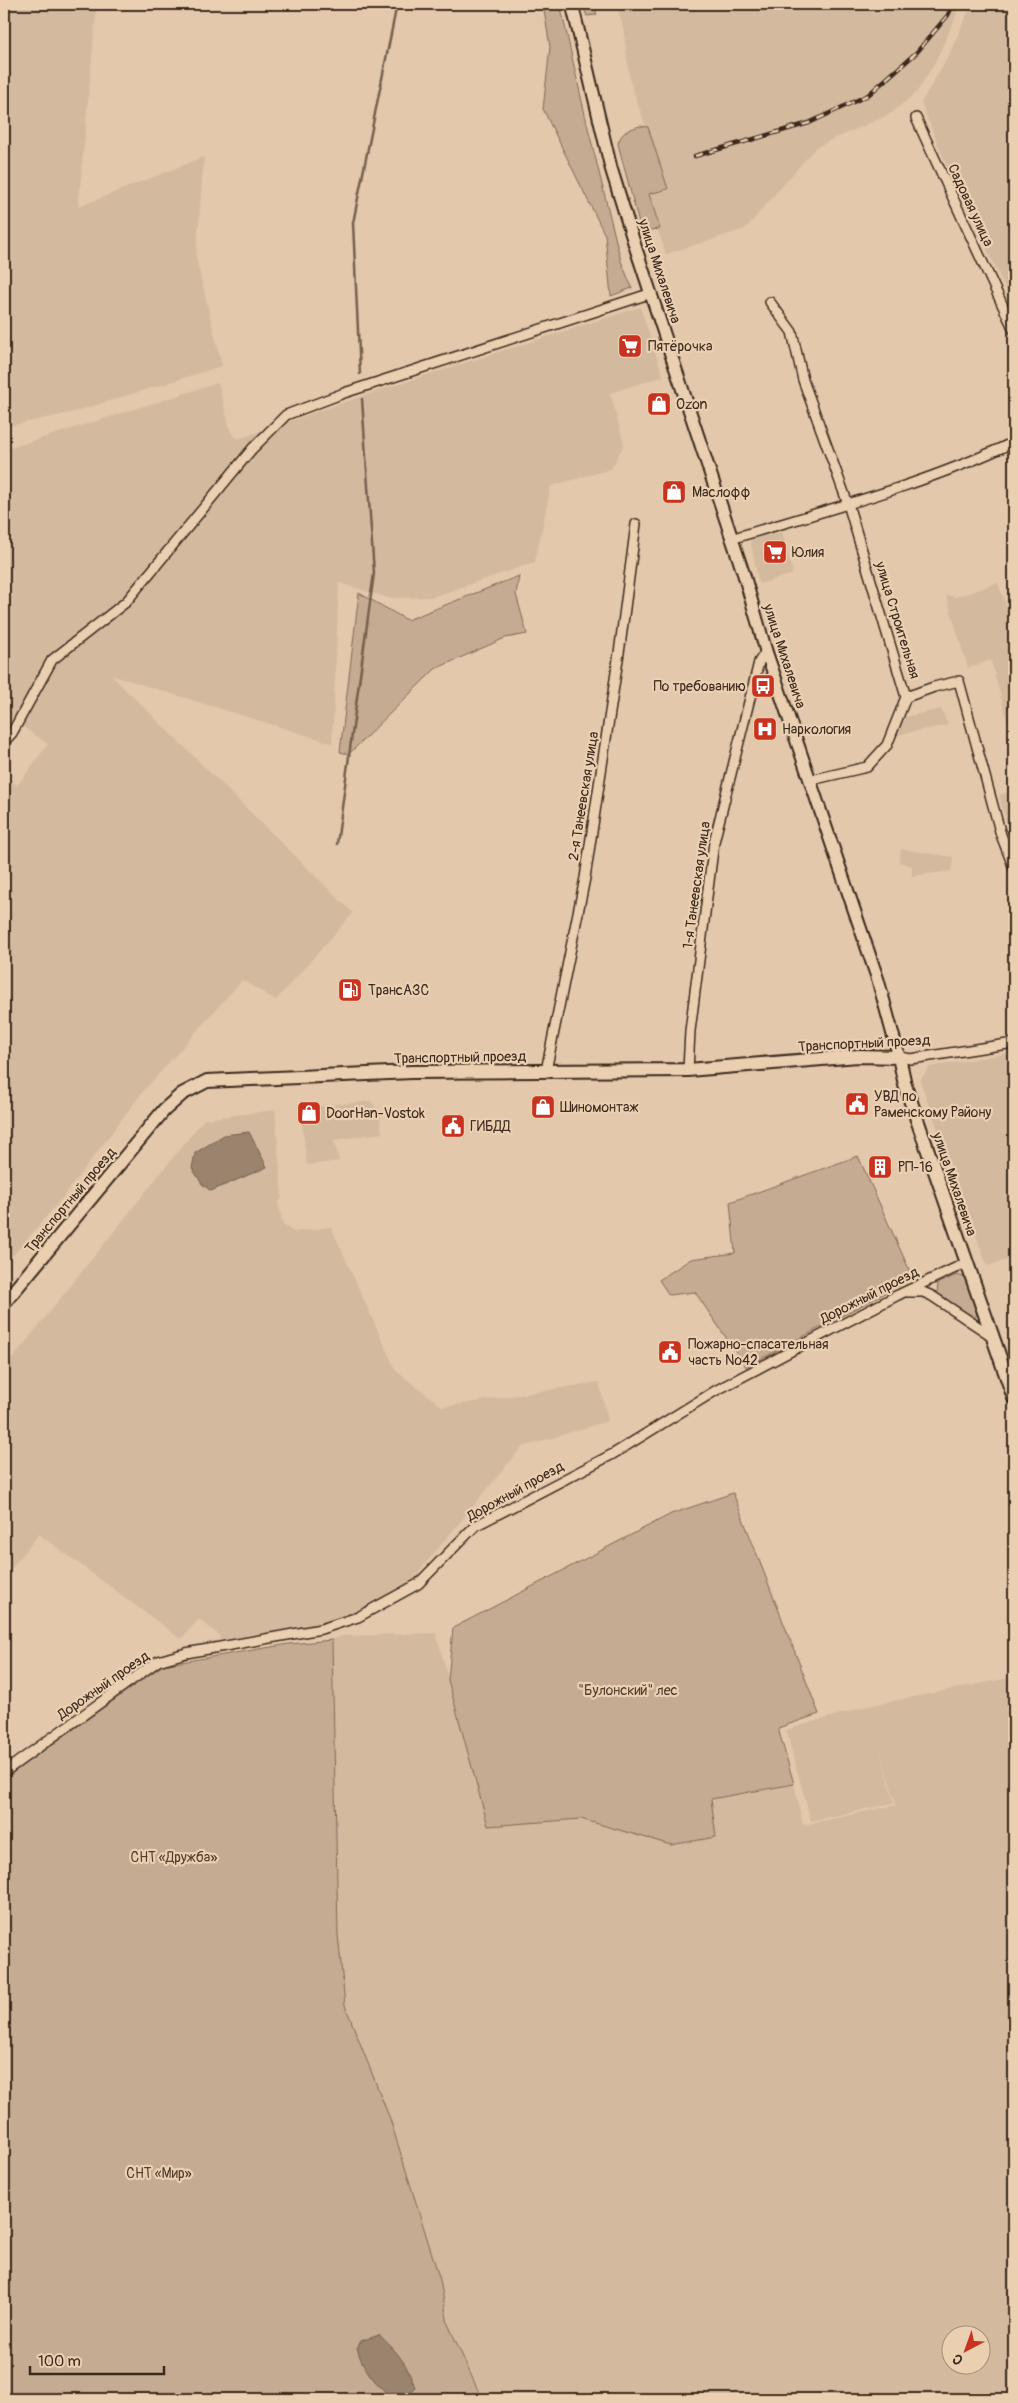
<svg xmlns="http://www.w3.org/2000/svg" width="1018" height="2403" viewBox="0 0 1018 2403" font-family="Pangolin,sans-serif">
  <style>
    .built { fill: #d3b99e; fill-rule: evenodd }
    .green { fill: #c4ab91; stroke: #806a58 }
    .water { fill: #9a846e; stroke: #74604e }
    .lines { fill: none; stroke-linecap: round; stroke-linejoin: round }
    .stream { stroke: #74604e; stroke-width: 2.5 }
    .minor-casing { stroke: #3b2a1e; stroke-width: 12 }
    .tertiary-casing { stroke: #3b2a1e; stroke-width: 15 }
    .secondary-casing { stroke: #3b2a1e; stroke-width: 16 }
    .minor { stroke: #eacfb1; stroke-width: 9 }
    .tertiary { stroke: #eacfb1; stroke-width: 11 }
    .secondary { stroke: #eacfb1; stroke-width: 12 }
    .rail-casing { stroke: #3b2a1e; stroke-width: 4.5 }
    .rail { stroke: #eacfb1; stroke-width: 2.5; stroke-dasharray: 8; stroke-linecap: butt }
    .labels { text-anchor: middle; stroke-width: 4.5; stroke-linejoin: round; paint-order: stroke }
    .street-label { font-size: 14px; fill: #3b2a1e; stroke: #eacfb1 }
    .poi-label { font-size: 14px; fill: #3b2a1e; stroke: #eacfb1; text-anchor: start }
    .park-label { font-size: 14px; fill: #503d2f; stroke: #eacfb1 }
  </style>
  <rect width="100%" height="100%" fill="#e3c8ab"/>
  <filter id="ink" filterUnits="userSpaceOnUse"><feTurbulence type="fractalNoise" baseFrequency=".02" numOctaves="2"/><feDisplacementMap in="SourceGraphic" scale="10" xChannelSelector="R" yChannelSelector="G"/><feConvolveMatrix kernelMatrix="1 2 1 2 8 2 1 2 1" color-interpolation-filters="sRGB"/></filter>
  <g filter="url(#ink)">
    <g class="built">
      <polygon points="4,4 97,4 78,207 204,157 196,258 222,366 70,413 4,427"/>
      <polygon points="616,4 959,4 956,16 936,60 917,92 890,114 816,147 745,229 666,254 646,194 648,133 630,81 623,26"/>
      <polygon points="972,4 1014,4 1014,306 944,159 921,103 948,57"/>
      <polygon points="640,307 663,376 610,393 624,444 611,469 551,486 535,562 432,597 389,598 339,583 332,743 111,675 353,913 276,1000 242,980 140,1095 63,1197 4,1266 4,772 17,786 48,744 4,714 4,450 218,383 231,433 238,439 380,390"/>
      <polygon points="782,532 793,574 759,584 750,538"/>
      <polygon points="998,583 1014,629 1014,747 991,660 968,668 946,595 956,597"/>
      <polygon points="941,709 948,725 896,735 900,718"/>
      <polygon points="1014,791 1014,809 1012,810 1014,822 1006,822 999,795"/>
      <polygon points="901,849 953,857 951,871 912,876 912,866 899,862"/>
      <polygon points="1014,1052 1014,1258 987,1266 920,1080 930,1067"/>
      <polygon points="371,1101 379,1112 382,1133 334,1140 339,1161 307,1165 300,1108"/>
      <polygon points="275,1110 282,1198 278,1203 283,1225 294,1232 331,1227 396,1371 443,1407 599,1382 608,1421 522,1447 407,1586 324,1625 220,1640 219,1635 199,1619 181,1639 39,1534 4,1578 4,1369 204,1119"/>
      <path d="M 436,1633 L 488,1825 L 581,1819 L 671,1845 L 716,1837 L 711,1799 L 794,1784 L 803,1825 L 896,1805 L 878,1742 L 894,1803 L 811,1821 L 786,1730 L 868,1706 L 1014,1677 L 1014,2399 L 483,2399 L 448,2324 L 440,2280 L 390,2119 L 345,2005 L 338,1934 L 332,1640 L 342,1636 ZM 950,2336 L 980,2336 L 980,2366 L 950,2366 Z"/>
    </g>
    <g class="green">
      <polygon points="543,4 560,4 588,128 621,261 632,288 611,296 605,235 543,109 550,47"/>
      <polygon points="582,4 594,4 597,15 587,16"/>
      <path d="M 640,126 L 648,127 L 668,189 L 649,194 L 660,229 L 641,231 L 618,144 C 621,132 629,129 640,126 Z"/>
      <polygon points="519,576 516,594 527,634 505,638 435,669 349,754 340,752 359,593 407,620"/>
      <polygon points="858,1156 913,1278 746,1367 695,1292 669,1295 659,1280 691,1259 735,1253 730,1202"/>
      <polygon points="957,1275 964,1277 966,1280 977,1314 974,1319 937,1293 938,1283"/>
      <polygon points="733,1493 819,1714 778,1728 794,1784 711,1799 716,1837 671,1845 581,1819 488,1826 448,1680 453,1628 671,1514"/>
      <polygon points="332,1640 338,1934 345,2005 390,2119 440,2280 448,2324 482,2399 4,2399 4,1779 163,1665 289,1644"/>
    </g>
    <g class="water">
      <polygon points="249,1132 267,1167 211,1191 202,1184 192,1168 195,1153 224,1135"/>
      <path d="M 379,2335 C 396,2350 409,2366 415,2388 L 406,2396 L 393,2398 C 377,2386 362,2368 357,2348 L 361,2341 Z"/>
    </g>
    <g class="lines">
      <g class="stream">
        <polyline points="360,374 353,223 397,4"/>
        <polyline points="337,844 374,573 362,399"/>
      </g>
      <defs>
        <g id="minor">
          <polyline points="916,118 1014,330"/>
          <polyline points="770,302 792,332 803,380 848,504 906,697 887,745 867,767 811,780"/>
          <path d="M 731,539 C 826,510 924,485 1014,442"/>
          <polyline points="906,697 934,687 959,681 1001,835 1014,868"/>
          <polyline points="4,742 12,733 52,660 126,602 252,449 286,415 344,393 652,293"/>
          <polyline points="899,1057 911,1059 1014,1043"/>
          <polyline points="688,1070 690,1031 714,842 759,662 766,651"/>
          <polyline points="546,1071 585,878 620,646 636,524"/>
          <polyline points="908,1292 923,1292 932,1296 992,1336"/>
          <polyline points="4,1772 158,1661 186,1653 321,1629 358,1617 418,1584 475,1526 613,1454 715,1391 898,1295 966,1263"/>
        </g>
        <polyline id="tertiary" points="572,4 611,168 636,249 744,575 766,651 878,980 899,1057"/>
        <polyline id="secondary" points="4,1303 164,1110 182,1094 207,1081 412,1072 688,1070 858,1056 899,1057 905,1085 1014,1398"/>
      </defs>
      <use href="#minor" class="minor-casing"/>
      <use href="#tertiary" class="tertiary-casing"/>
      <use href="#secondary" class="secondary-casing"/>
      <use href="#minor" class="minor"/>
      <use href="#tertiary" class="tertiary"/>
      <use href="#secondary" class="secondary"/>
      <defs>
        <polyline id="rail" points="695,156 809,123 868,95 917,52 948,15 953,4"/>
      </defs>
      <use href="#rail" class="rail-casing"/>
      <use href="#rail" class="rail"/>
    </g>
  </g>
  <defs>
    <symbol id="supermarket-square" viewBox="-11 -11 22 22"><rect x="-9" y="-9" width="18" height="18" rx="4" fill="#c8321e" stroke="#eacfb1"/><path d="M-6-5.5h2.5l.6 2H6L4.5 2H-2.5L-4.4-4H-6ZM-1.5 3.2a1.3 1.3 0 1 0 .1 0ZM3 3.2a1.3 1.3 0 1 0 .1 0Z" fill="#fff"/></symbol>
    <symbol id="shop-square" viewBox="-11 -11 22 22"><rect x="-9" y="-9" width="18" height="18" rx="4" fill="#c8321e" stroke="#eacfb1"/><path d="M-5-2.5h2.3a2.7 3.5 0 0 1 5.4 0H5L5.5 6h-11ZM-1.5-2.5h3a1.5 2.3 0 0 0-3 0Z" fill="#fff"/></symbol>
    <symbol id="bus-square" viewBox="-11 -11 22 22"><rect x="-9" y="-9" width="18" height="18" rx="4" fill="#c8321e" stroke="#eacfb1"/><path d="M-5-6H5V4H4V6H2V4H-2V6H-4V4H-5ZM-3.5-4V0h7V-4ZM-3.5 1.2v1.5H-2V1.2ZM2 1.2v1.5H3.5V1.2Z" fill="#fff"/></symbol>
    <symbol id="hospital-square" viewBox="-11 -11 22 22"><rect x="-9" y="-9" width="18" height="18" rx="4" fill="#c8321e" stroke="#eacfb1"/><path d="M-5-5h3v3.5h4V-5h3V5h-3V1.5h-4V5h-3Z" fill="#fff"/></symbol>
    <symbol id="fuel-square" viewBox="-11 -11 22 22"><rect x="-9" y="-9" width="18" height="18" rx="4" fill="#c8321e" stroke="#eacfb1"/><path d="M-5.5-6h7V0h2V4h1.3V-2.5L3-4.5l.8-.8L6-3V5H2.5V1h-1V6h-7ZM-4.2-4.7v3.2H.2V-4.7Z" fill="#fff"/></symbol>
    <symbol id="civic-square" viewBox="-11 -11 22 22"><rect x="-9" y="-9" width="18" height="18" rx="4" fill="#c8321e" stroke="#eacfb1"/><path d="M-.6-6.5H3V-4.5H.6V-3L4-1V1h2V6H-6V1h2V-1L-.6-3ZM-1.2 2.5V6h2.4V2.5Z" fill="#fff"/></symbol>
    <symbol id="building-square" viewBox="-11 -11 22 22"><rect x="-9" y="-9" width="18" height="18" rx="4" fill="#c8321e" stroke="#eacfb1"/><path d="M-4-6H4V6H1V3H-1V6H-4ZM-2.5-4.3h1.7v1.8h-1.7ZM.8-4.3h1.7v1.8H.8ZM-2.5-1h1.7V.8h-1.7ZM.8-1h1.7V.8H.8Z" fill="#fff"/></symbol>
  </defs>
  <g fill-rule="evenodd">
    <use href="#supermarket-square" x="616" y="332" width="28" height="28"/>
    <use href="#shop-square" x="645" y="390" width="28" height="28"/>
    <use href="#shop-square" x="660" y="478" width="28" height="28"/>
    <use href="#supermarket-square" x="761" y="538" width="28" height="28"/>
    <use href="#bus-square" x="749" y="672" width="28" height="28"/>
    <use href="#hospital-square" x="751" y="715" width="28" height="28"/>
    <use href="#fuel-square" x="336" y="976" width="28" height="28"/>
    <use href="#civic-square" x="843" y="1090" width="28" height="28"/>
    <use href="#shop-square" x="529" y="1093" width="28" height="28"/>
    <use href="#shop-square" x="295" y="1099" width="28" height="28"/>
    <use href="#civic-square" x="439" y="1112" width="28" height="28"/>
    <use href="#building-square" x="866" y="1153" width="28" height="28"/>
    <use href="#civic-square" x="656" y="1338" width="28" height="28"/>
  </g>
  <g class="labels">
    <g class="street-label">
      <text transform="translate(971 205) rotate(65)" y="5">Садовая улица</text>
      <text transform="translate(660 271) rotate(72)" y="5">улица Михалевича</text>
      <text transform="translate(898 620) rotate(73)" y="5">улица Строительная</text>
      <text transform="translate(785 656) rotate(72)" y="5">улица Михалевича</text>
      <text transform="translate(583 796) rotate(-81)" y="5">2-я Танеевская улица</text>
      <text transform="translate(696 885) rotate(-82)" y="5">1-я Танеевская улица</text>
      <text transform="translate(864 1043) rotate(-3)" y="5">Транспортный проезд</text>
      <text transform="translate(460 1057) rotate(-1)" y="5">Транспортный проезд</text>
      <text transform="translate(955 1184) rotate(71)" y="5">улица Михалевича</text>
      <text transform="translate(70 1200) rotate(-50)" y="5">Транспортный проезд</text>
      <text transform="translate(869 1295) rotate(-27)" y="5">Дорожный проезд</text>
      <text transform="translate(515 1491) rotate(-29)" y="5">Дорожный проезд</text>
      <text transform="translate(103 1685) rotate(-35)" y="5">Дорожный проезд</text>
    </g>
    <g class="poi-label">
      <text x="648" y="351">Пятёрочка</text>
      <text x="676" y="409">Ozon</text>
      <text x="692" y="497">Маслофф</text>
      <text x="792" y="557">Юлия</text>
      <text x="746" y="691" text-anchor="end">По требованию</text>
      <text x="782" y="734">Наркология</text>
      <text x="368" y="995">ТрансАЗС</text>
      <text x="874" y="1101">УВД по<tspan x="874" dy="16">Раменскому Району</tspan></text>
      <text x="560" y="1112">Шиномонтаж</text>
      <text x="326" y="1118">DoorHan-Vostok</text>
      <text x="470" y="1131">ГИБДД</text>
      <text x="898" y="1172">РП-16</text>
      <text x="688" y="1349">Пожарно-спасательная<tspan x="688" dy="16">часть №42</tspan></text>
    </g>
    <g class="park-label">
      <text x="628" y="1695">"Булонский" лес</text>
      <text x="174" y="1862">СНТ «Дружба»</text>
      <text x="159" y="2178">СНТ «Мир»</text>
    </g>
  </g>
  <rect width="1018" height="2403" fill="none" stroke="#eacfb1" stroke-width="20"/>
  <rect x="10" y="10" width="998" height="2383" fill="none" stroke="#3b2a1e" stroke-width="2" filter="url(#ink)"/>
  <g transform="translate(966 2350) rotate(221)"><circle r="24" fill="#eacfb1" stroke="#a48d76"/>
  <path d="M0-4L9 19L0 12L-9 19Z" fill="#c8321e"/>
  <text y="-8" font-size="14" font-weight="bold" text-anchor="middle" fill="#3b2a1e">С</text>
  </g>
  <path d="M30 2366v8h134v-8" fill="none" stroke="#3b2a1e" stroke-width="2.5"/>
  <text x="38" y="2366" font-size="15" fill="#3b2a1e" stroke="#eacfb1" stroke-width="4" paint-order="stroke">100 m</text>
</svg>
